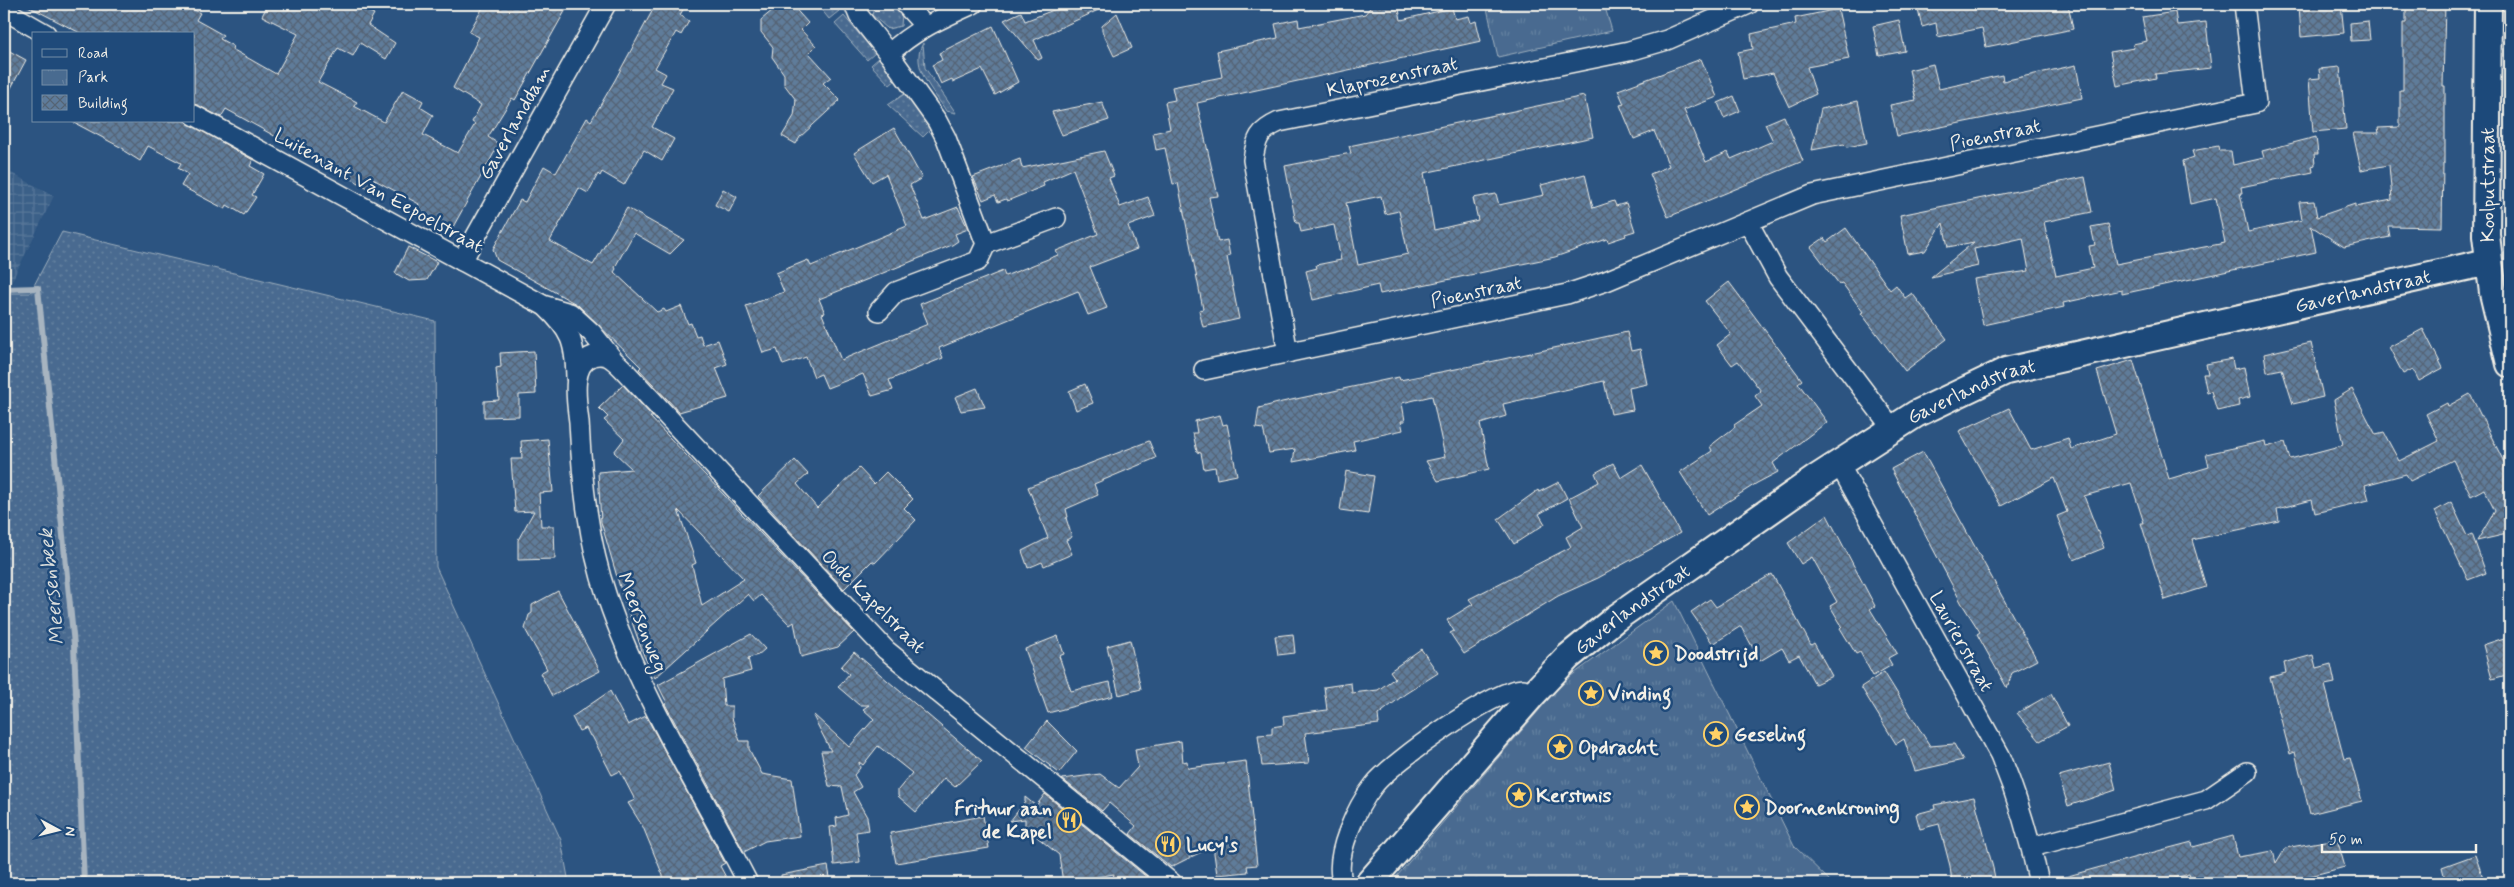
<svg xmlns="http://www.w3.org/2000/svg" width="2514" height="887" viewBox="0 0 2514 887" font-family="Mynerve,sans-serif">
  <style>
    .industrial { fill: url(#industrial-grid) }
    .grass { fill: url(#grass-dots); stroke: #9eaebc }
    .park { fill: url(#park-tufts); stroke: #9eaebc }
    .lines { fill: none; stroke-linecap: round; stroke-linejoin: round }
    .stream { stroke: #a7b4c0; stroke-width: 6 }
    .building { fill: url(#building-cross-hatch); stroke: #f4f1e8; fill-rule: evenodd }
    .street-casing { stroke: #f4f1e8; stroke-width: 22 }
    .secondary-casing { stroke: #f4f1e8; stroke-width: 30 }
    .street { stroke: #1f4a7a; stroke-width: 19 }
    .secondary { stroke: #1f4a7a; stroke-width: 26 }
    .labels { text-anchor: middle; stroke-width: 5; stroke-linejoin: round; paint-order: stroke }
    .street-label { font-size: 20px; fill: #f4f1e8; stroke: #1f4a7a }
    .poi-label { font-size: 20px; font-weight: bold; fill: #f4f1e8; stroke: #1f4a7a; text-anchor: start }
    .water-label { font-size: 21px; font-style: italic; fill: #dadddb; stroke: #1f4a7a }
  </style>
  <defs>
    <pattern id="industrial-grid" width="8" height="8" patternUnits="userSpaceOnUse" patternTransform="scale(1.25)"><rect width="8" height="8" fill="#3b6088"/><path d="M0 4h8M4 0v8" fill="none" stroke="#587799"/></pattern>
    <pattern id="grass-dots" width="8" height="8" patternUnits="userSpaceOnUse" patternTransform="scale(1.25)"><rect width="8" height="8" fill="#496b90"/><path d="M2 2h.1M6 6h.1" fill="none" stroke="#6481a0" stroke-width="1.8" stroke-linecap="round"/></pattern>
    <pattern id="park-tufts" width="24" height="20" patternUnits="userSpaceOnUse" patternTransform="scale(1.25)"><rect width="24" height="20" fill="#496b90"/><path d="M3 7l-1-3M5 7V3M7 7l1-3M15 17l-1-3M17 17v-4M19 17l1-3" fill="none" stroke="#6481a0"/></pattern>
    <pattern id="building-cross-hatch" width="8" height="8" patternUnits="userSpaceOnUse" patternTransform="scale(1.25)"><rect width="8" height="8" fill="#5e7b9a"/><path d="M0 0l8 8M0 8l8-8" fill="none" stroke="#556474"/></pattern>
  </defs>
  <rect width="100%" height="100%" fill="#2c5481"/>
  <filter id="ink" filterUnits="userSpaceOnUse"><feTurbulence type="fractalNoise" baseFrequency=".02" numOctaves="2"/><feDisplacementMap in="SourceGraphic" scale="10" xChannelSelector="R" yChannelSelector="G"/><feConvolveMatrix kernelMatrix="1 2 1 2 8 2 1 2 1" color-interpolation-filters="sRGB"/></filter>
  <g filter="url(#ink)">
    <polygon class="industrial" points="4,169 54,196 6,293 4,293"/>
    <g class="grass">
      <polygon points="817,4 831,4 839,11 829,19"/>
      <polygon points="875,4 895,5 902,13 901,26 888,29 872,15"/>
      <polygon points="844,16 875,53 867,60 835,24"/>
      <path d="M 923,43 L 925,68 L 956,113 L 946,111 C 934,91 909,67 923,43 Z"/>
      <polygon points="880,57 897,79 890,85 871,65"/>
      <polygon points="906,93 932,128 923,137 888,105"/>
      <polygon points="62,232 435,321 436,567 561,840 569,883 4,883 4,293 30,293"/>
    </g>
    <g class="park">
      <polygon points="1486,4 1604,4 1612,31 1498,57"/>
      <polygon points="1674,601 1794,846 1832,883 1391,883 1564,681"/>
    </g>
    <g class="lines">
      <polyline class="stream" points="4,289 38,288 74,645 84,883"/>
    </g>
    <g class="building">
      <polygon points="24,4 183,4 200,13 196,20 223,35 220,39 233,46 232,49 276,74 298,34 262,16 268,4 354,4 374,14 368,25 395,43 386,59 360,43 353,56 338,48 318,82 357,102 354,106 384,122 403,90 423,101 420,107 433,115 423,135 458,153 475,124 472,122 481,105 453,88 479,37 469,32 485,4 569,4 515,100 512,98 488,137 499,144 449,234 414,214 419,204 373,179 368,188 226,109 221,117 194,104 194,34 82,34"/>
      <polygon points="656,4 686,4 680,15 689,21 681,35 676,32 655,68 666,74 661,83 673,88 652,127 674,139 662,161 644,150 624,185 602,172 600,176 598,174 588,193 579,188 550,241 593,265 627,208 684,240 670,254 634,233 615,267 616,269 614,272 657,312 664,309 666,312 681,306 688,324 691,323 696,336 700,335 703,345 718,340 727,364 716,368 728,398 679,412 639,369 641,367 578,305 497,260 493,249 520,200 525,202 544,166 556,173 587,118 591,121 615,80"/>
      <polygon points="780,4 791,4 808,23 801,30 816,46 809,53 831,77 823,83 840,100 800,137 796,144 782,136 794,116 796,100 784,84 784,74 772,57 773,47 761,32 761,20"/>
      <polygon points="1069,4 1111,4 1034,40 1042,58 1038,60 1004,20 1021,12 1025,21"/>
      <polygon points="1373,4 1398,4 1401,20 1452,8 1455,19 1469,16 1471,23 1476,21 1481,41 1197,103 1218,196 1209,197 1218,242 1227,240 1230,256 1227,257 1239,319 1203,327 1199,310 1203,309 1178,183 1173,184 1165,148 1156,150 1153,133 1170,129 1165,102 1175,100 1172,87 1222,77 1217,51 1278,38 1275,24 1298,19 1299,27 1340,19 1365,14"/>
      <polygon points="1917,4 2068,4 2073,29 1986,47 1982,28 1938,37 1936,23 1922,27"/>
      <polygon points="2299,4 2341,4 2344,33 2301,37"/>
      <polygon points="2406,4 2445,4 2443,86 2445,86 2445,163 2443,163 2442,227 2388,226 2390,237 2344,247 2311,226 2316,252 2122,294 2122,290 2063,303 2064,307 1983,325 1974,279 2029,271 2023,238 1974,249 1978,266 1931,277 1974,242 1948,247 1943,223 1925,251 1908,254 1900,215 2085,177 2092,212 2044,222 2056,276 2093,268 2089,246 2095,245 2091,227 2108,224 2116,264 2225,243 2216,198 2190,204 2183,161 2194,157 2192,151 2218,146 2219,151 2231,151 2233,165 2264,158 2262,151 2316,137 2318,154 2314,154 2315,165 2312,166 2313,172 2241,187 2242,193 2240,193 2248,232 2302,220 2299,202 2314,201 2317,217 2355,204 2355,207 2392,200 2389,165 2361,170 2353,133 2379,133 2378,128 2400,127 2400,90 2403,90 2403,23 2406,23"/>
      <polygon points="1838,9 1849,59 1807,67 1816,94 1789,107 1773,73 1743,79 1738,52 1753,49 1751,34 1796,24 1795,18"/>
      <polygon points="2175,12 2177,25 2206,22 2211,68 2155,74 2156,78 2117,86 2110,52 2134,48 2133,44 2147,41 2142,17"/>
      <polygon points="1117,13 1132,48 1114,56 1102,31 1102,26"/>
      <polygon points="1899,20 1905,51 1879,56 1873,26"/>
      <polygon points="2368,21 2370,40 2351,41 2350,23"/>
      <polygon points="993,26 1018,82 995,95 982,69 953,82 952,79 941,84 932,65 942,60 939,53"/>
      <polygon points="4,48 26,60 4,101"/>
      <polygon points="1701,59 1717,97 1684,110 1706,162 1728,152 1731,159 1773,141 1765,124 1784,116 1803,161 1668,217 1650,174 1669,166 1654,131 1634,139 1620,105 1624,104 1618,90"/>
      <polygon points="1933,64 1939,89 2002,75 2003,81 2076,65 2082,98 1897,136 1890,105 1916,100 1909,70"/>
      <polygon points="2340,67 2346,129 2313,132 2309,79 2320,78 2319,69"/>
      <path d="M 1584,96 L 1593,137 L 1424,173 L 1434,230 L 1478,220 L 1473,198 L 1496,194 L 1499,205 L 1544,195 L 1541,185 L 1585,174 L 1593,208 L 1614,201 L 1616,206 L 1626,203 L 1635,231 L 1625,234 L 1626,236 L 1608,242 L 1607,239 L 1555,257 L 1380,294 L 1378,285 L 1313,300 L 1306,271 L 1317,268 L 1316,265 L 1341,260 L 1334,225 L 1301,232 L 1299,223 L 1296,223 L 1285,166 L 1351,153 L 1349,146 ZM 1381,196 L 1385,214 L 1399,211 L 1408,254 L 1358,265 L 1346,203 Z"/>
      <polygon points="1734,96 1740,111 1724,118 1718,103"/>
      <polygon points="1858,101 1867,143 1847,147 1844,144 1812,150 1821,109"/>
      <polygon points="1102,102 1109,120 1062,135 1052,112"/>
      <polygon points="71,121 185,121 253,160 250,166 264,174 252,195 256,197 244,215 227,205 225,209 181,186 188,174 178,168 181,163 148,146 140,161 124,151 124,149"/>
      <polygon points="894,128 922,178 910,185 924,220 958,207 968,229 955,234 958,241 952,245 819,299 825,313 822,314 841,360 928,324 920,304 1003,271 1005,276 1058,255 1056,251 1098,234 1073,169 1043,182 1044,186 1007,201 1006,199 998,202 995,195 983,200 973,177 1020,159 1022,168 1104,151 1114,176 1109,178 1120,207 1148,197 1155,216 1128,226 1137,249 1090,267 1107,308 1088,315 1078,291 939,348 943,358 889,380 893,390 872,396 863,374 827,388 821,374 814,377 806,357 783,365 777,349 763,353 746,306 784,292 776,273 808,260 811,266 907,226 886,174 872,182 854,153"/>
      <polygon points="723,189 737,197 729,212 715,205"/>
      <polygon points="1846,228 1890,290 1896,285 1905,298 1912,293 1947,339 1905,371 1861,313 1863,312 1842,283 1839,284 1811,247 1824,238 1827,242"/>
      <polygon points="408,247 437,262 427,280 409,281 395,273"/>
      <polygon points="1729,282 1802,380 1798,383 1827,422 1773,463 1778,472 1757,483 1707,515 1680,472 1712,451 1710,446 1735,427 1734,425 1762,406 1755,396 1761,391 1738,361 1732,365 1717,345 1731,334 1705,301"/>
      <polygon points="2423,329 2443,368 2419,381 2413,369 2403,374 2389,347"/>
      <polygon points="1627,332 1631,351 1640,349 1647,384 1629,388 1633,410 1611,414 1604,381 1503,404 1506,416 1480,424 1489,469 1438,481 1426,461 1445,457 1432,396 1402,403 1405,421 1401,421 1403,430 1353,441 1355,450 1293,462 1295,449 1269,453 1263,429 1256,428 1259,408 1282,402 1399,377 1400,380 1476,365"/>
      <polygon points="2311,343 2323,397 2293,404 2282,369 2267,372 2264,354"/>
      <polygon points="534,351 536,394 519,395 519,416 484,417 484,401 499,400 496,368 501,367 500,353"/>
      <polygon points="2232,359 2234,369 2244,367 2250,397 2238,400 2239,406 2217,411 2211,391 2207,392 2203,374 2208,374 2206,364"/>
      <polygon points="2133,360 2169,479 2209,467 2206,454 2265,441 2266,447 2285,442 2290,459 2343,445 2334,400 2352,389 2376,435 2384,433 2399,461 2439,441 2426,414 2447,403 2448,406 2470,394 2510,474 2510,541 2507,534 2477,541 2495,511 2484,489 2471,496 2453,460 2410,481 2406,474 2365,485 2369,500 2315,513 2312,500 2277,509 2279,521 2192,540 2206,587 2165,600 2141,523 2144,523 2131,483 2084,496 2104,548 2074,560 2057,516 2067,512 2054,478 2001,506 1959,431 2009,408 2031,450 2068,438 2071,449 2116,434 2097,371"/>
      <polygon points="1085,384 1093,403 1076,410 1069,391"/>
      <path d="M 623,385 L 653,417 L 650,417 L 854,632 L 838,647 L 801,657 L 794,622 L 790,625 L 761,595 L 754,601 L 748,594 L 655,678 L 644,656 L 622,594 L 601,522 L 598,472 L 632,469 L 614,452 L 624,439 L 604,420 L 608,417 L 599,408 ZM 678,510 L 744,579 L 702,606 L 692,565 L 696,563 Z"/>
      <polygon points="977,388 985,407 961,411 955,397"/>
      <polygon points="1220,415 1223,425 1227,424 1237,475 1217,479 1215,467 1204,469 1201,453 1197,452 1193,433 1197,433 1195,421"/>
      <polygon points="548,439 553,492 539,493 541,526 554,526 555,559 518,560 518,540 534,511 515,512 511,459 522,459 521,441"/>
      <polygon points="1149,441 1156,458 1094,484 1098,495 1066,509 1068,517 1066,518 1072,537 1066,540 1072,554 1044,566 1042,562 1028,568 1022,551 1048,538 1028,487"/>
      <polygon points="1923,452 2037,660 2012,673 2007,688 1977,634 1980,632 1962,604 1891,469"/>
      <polygon points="795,460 808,474 797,484 817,508 859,468 874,484 886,472 913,499 904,508 916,520 875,563 872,561 844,589 758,496"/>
      <polygon points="1613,463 1621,478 1642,465 1680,533 1598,578 1558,596 1464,654 1450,633 1454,631 1447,620 1473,604 1469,599 1571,547 1566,537 1583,527 1569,498 1599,482 1595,473"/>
      <polygon points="1346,471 1374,476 1368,514 1340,510"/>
      <polygon points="1559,482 1567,498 1539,514 1545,524 1514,544 1498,519 1538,490 1539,492"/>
      <polygon points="2451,502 2467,536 2472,534 2486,573 2468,580 2435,511"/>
      <polygon points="1827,515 1875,606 1870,609 1897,653 1888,658 1892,665 1873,676 1860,652 1856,654 1840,628 1842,626 1830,606 1837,602 1812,557 1801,564 1788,543"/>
      <polygon points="1772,574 1811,645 1814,643 1832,676 1815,684 1799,655 1789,660 1782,648 1760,661 1741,626 1713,644 1691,612 1710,599 1716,607"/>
      <polygon points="558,591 600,671 552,696 540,673 547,669 525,629 529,615 532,613 532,605"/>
      <polygon points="751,634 765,649 758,655 748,658 751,671 722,679 724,706 732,706 732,718 740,741 749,741 749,749 762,774 792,779 800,836 765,841 744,852 665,704 667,703 658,685"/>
      <polygon points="1293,634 1295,653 1278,655 1275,636"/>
      <polygon points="1058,636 1064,654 1059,656 1071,691 1110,682 1113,696 1048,713 1025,649"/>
      <polygon points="2510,636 2510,674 2492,679 2483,645"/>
      <polygon points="1130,640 1141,689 1119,695 1107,646"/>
      <polygon points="1421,649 1438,673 1405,694 1378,715 1379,724 1305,733 1309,763 1262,766 1258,735 1272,734 1272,727 1284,725 1283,716 1327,710 1324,687 1351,683 1352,693 1378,690 1395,678 1390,671"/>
      <polygon points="854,652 982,761 955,787 944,778 916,812 898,796 898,790 912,773 878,746 863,765 859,762 860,768 854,775 861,787 853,792 867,817 869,830 856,832 860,862 834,865 830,827 837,826 836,818 848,815 842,787 829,786 821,751 831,751 813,716 814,715 849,747 874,719 863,709 869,705 859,705 838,687 849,674 841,667"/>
      <polygon points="2313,655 2316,668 2331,664 2335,683 2325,685 2344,759 2350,758 2362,801 2310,814 2295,752 2290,754 2270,677 2286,673 2284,663"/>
      <polygon points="1884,672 1930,746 1954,744 1963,760 1915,771 1904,739 1896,744 1861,687"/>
      <polygon points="610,691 628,725 646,716 725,863 720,866 729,883 666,883 643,827 628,803 635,800 620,771 612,775 592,736 590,736 586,728 579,731 572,717"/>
      <polygon points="2051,694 2068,726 2040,741 2017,713"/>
      <polygon points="1047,721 1077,751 1059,773 1026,747"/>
      <polygon points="1181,741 1183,762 1187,761 1188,768 1246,761 1257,865 1247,866 1248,872 1217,875 1213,846 1171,867 1130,834 1136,826 1109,803 1102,811 1062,779 1100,774 1119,788 1138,767 1135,749"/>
      <polygon points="2109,762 2116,790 2068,806 2059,776"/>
      <polygon points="1045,794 1149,879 1141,883 1112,883 1114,874 1063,883 1059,855 1025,827 1025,819 1010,821 1025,802 1025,797 1036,806"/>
      <polygon points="1974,797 1993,868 1996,883 1952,883 1950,866 1939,824 1920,829 1916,814 1935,809 1934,805"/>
      <polygon points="983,816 989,848 896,863 890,833"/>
      <polygon points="2233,836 2238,857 2273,851 2276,863 2285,848 2337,839 2345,867 2306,877 2308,883 2192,883 2189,874 2158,883 2062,883 2061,878 2158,851 2192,842 2193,847"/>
      <polygon points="2475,855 2485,883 2446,883 2442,867"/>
      <polygon points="828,866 831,883 781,883 781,875"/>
    </g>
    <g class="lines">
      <defs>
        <g id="street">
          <polyline points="854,4 859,16 889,54 937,121 946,138 986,244 978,261 896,292 879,311"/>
          <polyline points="905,4 925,26"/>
          <polyline points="4,10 46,34"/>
          <path d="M 889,54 C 914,30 942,18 973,4"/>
          <polyline points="194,115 543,305 570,313 592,333 612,358"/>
          <polyline points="1748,222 1778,277 1892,428"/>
          <polyline points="986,244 1056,218"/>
          <polyline points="462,261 606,4"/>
          <path d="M 546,307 C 571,331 575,342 576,377"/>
          <path d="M 1288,353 L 1253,160 C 1256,138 1259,131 1279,122 L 1629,51 L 1667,40 L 1749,4"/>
          <polyline points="1204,370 1567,294 1606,281 1812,195 2256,103 2244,4"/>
          <path d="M 1839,464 L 2000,755 C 2017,796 2030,839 2039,883"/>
          <polyline points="2032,847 2206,800 2247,772"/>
          <path d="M 748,883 C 700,789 641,698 607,597 C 588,541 582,481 579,422 C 577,404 569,364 593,356 C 606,352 613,359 622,368 L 886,650 L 1172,883"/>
          <path d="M 1343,883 C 1332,857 1358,805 1374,785 C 1392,762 1496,688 1523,689 C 1527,690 1531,692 1534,693"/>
        </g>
        <g id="secondary">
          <polyline points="2488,4 2486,235 2493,293 2510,364"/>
          <path id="s1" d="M 1369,883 L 1534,693 L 1568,657 L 1616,618 L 1818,477 L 1916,414 L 2006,371 L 2488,262"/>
        </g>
      </defs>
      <use href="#street" class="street-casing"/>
      <use href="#secondary" class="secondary-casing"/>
      <use href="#street" class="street"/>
      <use href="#secondary" class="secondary"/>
    </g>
  </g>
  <defs>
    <symbol id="sight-ring" viewBox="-11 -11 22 22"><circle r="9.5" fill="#1f4a7a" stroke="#ffd166" stroke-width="1.5"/><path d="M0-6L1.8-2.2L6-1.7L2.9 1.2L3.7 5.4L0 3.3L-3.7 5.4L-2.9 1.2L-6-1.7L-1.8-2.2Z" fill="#ffd166"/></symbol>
    <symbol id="restaurant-ring" viewBox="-11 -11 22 22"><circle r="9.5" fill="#1f4a7a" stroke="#ffd166" stroke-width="1.5"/><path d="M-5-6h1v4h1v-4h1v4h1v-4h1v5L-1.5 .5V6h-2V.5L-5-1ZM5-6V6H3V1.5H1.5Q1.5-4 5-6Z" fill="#ffd166"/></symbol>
  </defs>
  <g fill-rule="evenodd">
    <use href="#sight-ring" x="1642" y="639" width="28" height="28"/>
    <use href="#sight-ring" x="1577" y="679" width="28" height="28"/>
    <use href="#sight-ring" x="1702" y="720" width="28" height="28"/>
    <use href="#sight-ring" x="1546" y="733" width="28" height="28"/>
    <use href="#sight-ring" x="1505" y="781" width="28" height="28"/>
    <use href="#sight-ring" x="1733" y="793" width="28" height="28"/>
    <use href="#restaurant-ring" x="1055" y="806" width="28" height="28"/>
    <use href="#restaurant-ring" x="1154" y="830" width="28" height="28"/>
  </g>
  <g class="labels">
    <g class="street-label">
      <text transform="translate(1392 76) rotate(-12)" y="7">Klaprozenstraat</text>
      <text transform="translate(514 122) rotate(-61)" y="7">Gaverlanddam</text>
      <text transform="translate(1995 134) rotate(-12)" y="7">Pioenstraat</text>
      <text transform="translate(2487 185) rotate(-90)" y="7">Koolputstraat</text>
      <text transform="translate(379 190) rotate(29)" y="7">Luitenant Van Eepoelstraat</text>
      <text dy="7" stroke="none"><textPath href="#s1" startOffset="1191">Gaverlandstraat</textPath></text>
      <text transform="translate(1476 291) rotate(-12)" y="7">Pioenstraat</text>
      <text dy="7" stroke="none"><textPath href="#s1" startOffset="786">Gaverlandstraat</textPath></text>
      <text transform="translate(874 601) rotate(45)" y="7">Oude Kapelstraat</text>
      <text dy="7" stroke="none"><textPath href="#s1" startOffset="381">Gaverlandstraat</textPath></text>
      <text transform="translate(643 622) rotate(69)" y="7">Meersenweg</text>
      <text transform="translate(1962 641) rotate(61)" y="7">Laurierstraat</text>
    </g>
    <g class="poi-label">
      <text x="1674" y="660">Doodstrijd</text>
      <text x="1608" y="700">Vinding</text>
      <text x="1734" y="741">Geseling</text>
      <text x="1578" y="754">Opdracht</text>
      <text x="1536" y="802">Kerstmis</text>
      <text x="1764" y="814">Doornenkroning</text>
      <text x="1052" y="815" text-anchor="end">Frituur aan<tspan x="1052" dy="23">de Kapel</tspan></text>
      <text x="1186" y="851">Lucy's</text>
    </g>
    <g class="water-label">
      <text transform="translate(51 587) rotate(-96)" y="7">Meersenbeek</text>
    </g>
  </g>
  <rect width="2514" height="887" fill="none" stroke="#1f4a7a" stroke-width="20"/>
  <rect x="10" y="10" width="2494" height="867" fill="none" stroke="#f4f1e8" stroke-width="2" filter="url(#ink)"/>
  <rect x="32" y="32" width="162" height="90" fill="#1f4a7a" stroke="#748da6"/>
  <rect x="42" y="49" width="25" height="8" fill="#1f4a7a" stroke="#748da6"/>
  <text x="78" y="58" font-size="15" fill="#f4f1e8">Road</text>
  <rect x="42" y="70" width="25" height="15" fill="url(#park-tufts)" stroke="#748da6"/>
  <text x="78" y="82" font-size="15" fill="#f4f1e8">Park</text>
  <rect x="42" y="95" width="25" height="15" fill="url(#building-cross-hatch)" stroke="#748da6"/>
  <text x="78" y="108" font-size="15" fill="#f4f1e8">Building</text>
  <g transform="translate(58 830) rotate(97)" stroke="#1f4a7a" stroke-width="4" paint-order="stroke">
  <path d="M0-4L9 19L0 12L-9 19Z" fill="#f4f1e8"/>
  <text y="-8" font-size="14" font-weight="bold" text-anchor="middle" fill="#f4f1e8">N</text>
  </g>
  <path d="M2322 844v8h154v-8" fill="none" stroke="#f4f1e8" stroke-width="2.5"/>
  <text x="2329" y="844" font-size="15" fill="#f4f1e8" stroke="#1f4a7a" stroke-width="4" paint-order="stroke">50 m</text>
</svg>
